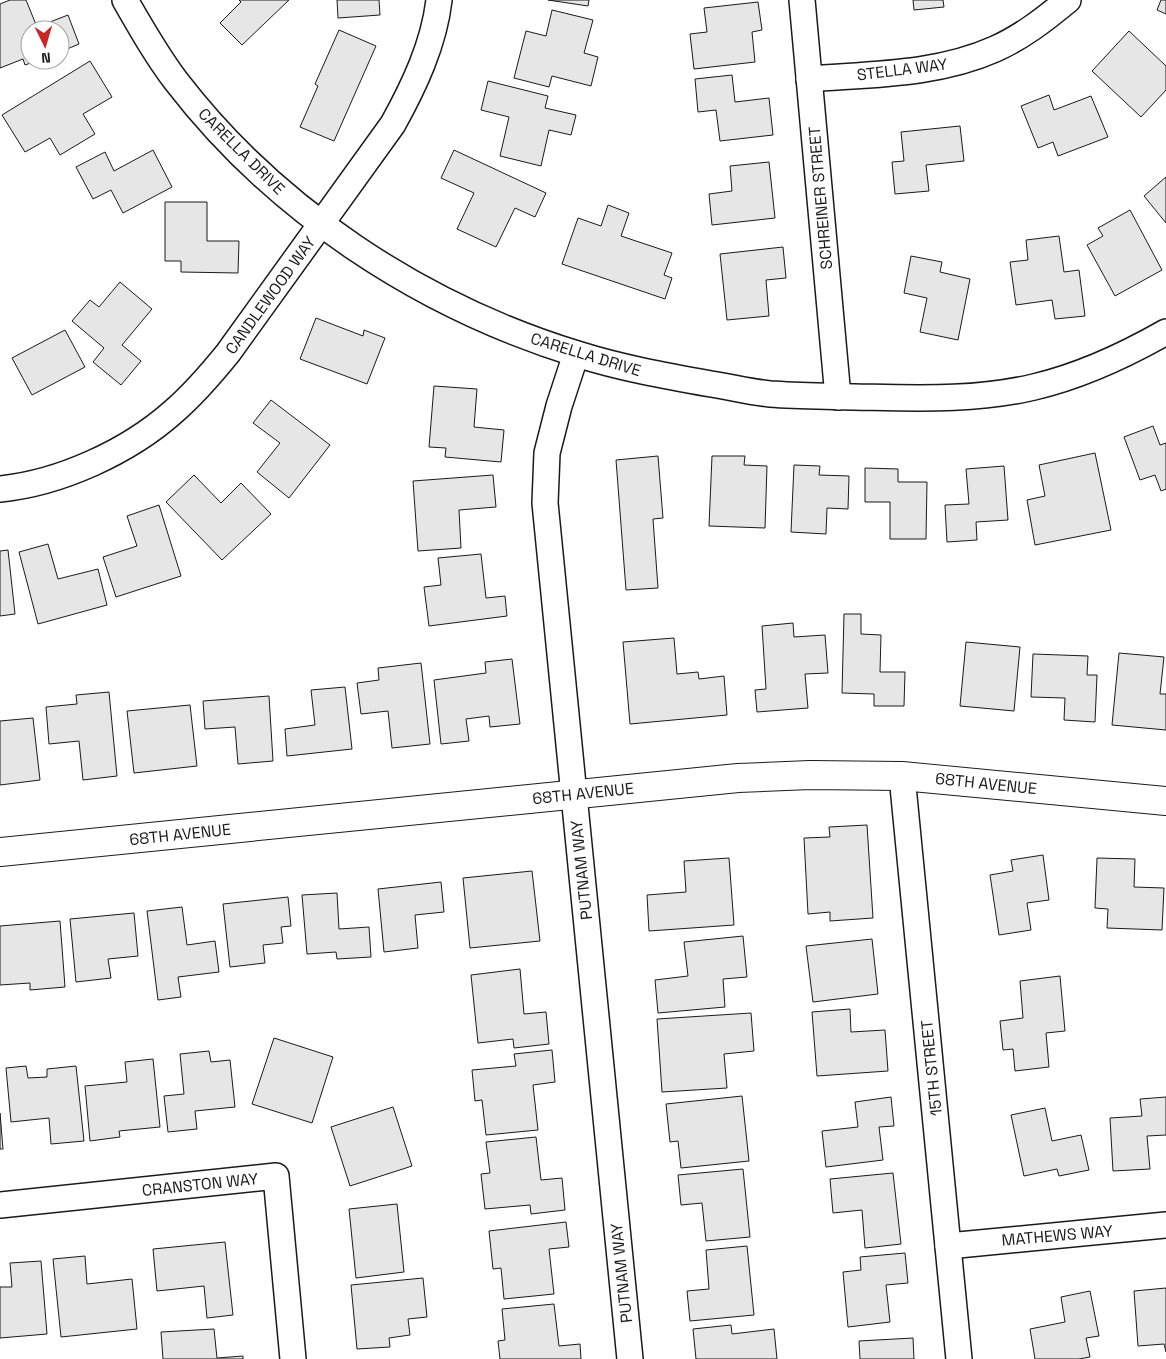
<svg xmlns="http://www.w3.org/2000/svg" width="1166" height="1359" viewBox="0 0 1166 1359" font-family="'Space Grotesk',sans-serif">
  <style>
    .building { fill: #e6e6e6; stroke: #1a1a1a }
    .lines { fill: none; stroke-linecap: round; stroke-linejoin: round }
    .street-casing { stroke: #1a1a1a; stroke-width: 28 }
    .secondary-casing { stroke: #1a1a1a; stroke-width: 30 }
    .street { stroke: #fff; stroke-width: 25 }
    .secondary { stroke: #fff; stroke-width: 28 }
    .labels { text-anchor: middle; stroke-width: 4; stroke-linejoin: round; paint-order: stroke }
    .street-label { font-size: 16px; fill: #1a1a1a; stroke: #fff }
  </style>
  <rect width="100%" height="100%" fill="#fff"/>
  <g class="building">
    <polygon points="10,0 26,0 37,27 68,15 79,44 60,52 60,30 30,30 30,60 39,60 25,65 23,59 0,68 0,4"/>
    <polygon points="239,0 289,0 242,45 220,23 241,2"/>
    <polygon points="337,0 379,0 380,15 338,18"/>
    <polygon points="548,0 589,0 588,6"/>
    <polygon points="913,0 943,0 944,7 914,10"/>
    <polygon points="1161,0 1166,0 1166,14 1157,10"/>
    <polygon points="758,2 762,30 752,32 755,62 694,69 690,34 707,32 704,8"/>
    <polygon points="552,10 593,20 584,53 598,57 591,86 552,76 549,87 514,78 526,31 546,36"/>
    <polygon points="339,30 376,46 334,141 300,127 318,86 315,84"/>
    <polygon points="1129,31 1166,66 1166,90 1141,117 1092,71"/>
    <polygon points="90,61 112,97 83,114 95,134 60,155 50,138 25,152 2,115"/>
    <polygon points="732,75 735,102 769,98 773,135 720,141 716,110 698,112 695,79"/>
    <polygon points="488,81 548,96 545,108 576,115 571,135 549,130 541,166 500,156 509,117 481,110"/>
    <polygon points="1049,95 1054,110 1091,96 1108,137 1058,156 1053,142 1038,148 1021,106"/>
    <polygon points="960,126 964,161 926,165 929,191 895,194 892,162 904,161 901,132"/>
    <polygon points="153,150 172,187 123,213 111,190 93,199 76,167 105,152 114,171"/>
    <polygon points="454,150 546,193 535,217 515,208 496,247 457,229 474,193 441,178"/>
    <polygon points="769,162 775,218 712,225 709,194 732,191 730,166"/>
    <polygon points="1166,177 1166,223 1144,196"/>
    <polygon points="165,202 207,202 207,241 239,241 238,273 181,272 181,261 165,261"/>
    <polygon points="608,205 629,213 621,236 672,253 664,275 672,278 665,299 562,264 578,218 601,226"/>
    <polygon points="1130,210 1162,270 1115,296 1087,245 1103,236 1098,228"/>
    <polygon points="1059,236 1064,272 1079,270 1085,316 1055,319 1052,300 1016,305 1010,262 1028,260 1026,240"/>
    <polygon points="783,247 786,278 766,280 769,316 727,320 720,254"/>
    <polygon points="911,256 942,262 940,272 970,279 958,340 920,332 927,298 904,293"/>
    <polygon points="120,282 152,309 122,345 141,361 121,385 93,362 104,348 72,321 90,300 99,307"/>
    <polygon points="316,318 363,336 364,330 385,338 367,384 300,359"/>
    <polygon points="65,330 85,367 32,395 12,358"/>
    <polygon points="434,386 477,389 474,427 504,430 501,462 445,457 446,448 429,447"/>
    <polygon points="271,400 330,445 289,498 257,472 280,443 253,423"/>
    <polygon points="1153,426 1160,445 1166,443 1166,489 1161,491 1155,475 1140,480 1124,437"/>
    <polygon points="1095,453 1111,530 1035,545 1027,500 1045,496 1039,465"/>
    <polygon points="658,456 663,518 653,519 658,588 626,590 616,460"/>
    <polygon points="712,456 745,456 744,465 767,466 765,528 709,526"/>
    <polygon points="794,465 820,466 819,475 849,476 848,509 827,508 826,534 791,532"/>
    <polygon points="1004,466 1008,520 976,522 977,540 947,542 945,505 969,504 966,469"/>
    <polygon points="865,468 898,469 898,482 927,482 926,539 890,539 890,502 865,502"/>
    <polygon points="194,475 221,503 241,483 271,514 222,560 166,502"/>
    <polygon points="493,475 496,507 459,510 461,548 418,551 413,481"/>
    <polygon points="159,505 181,576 116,597 103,557 137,546 127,516"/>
    <polygon points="48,544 58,579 98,569 107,605 38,624 19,552"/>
    <polygon points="8,550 15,614 0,616 0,551"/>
    <polygon points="481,554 486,598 505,596 507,616 429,626 424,587 441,585 438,558"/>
    <polygon points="844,614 861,614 861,634 881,635 880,672 905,672 904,706 874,706 874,694 842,693"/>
    <polygon points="793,623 794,637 825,635 828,673 805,674 808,708 757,712 755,690 766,689 762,626"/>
    <polygon points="674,638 677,674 698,672 699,679 724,676 727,715 630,724 623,642"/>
    <polygon points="966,642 1020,647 1014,711 960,706"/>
    <polygon points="1119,653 1164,657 1160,694 1166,694 1166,730 1112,725"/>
    <polygon points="1033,654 1088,656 1087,675 1097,675 1095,722 1064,720 1065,698 1031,697"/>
    <polygon points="512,659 520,724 490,727 489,716 466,719 469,741 441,744 434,680 486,673 485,662"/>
    <polygon points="421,663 430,744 392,748 388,711 361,714 357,683 379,680 378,668"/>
    <polygon points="345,687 352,749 287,756 285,729 315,725 311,690"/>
    <polygon points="109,692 117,776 83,780 79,741 49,744 46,707 77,704 76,695"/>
    <polygon points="269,696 273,761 238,764 235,727 205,729 203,701"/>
    <polygon points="190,705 197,766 134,773 127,711"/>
    <polygon points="33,718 40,780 0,785 0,721"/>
    <polygon points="867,825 873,918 830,921 830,912 808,914 804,838 830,837 829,827"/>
    <polygon points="1043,855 1049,900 1027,903 1031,930 999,935 990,875 1013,871 1011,860"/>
    <polygon points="729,858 734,925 649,931 647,895 686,892 684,861"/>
    <polygon points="1097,858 1135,859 1134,887 1164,888 1162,930 1107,928 1108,909 1095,908"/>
    <polygon points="532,871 540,941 470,948 463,878"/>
    <polygon points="441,882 444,912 415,915 418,948 384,952 378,889"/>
    <polygon points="337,893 339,929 369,927 371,957 337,959 336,952 307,954 302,895"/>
    <polygon points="288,897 291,926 281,927 283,943 263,945 265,963 230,967 223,904"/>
    <polygon points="182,907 187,945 215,941 219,972 178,977 181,997 158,1000 147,911"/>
    <polygon points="134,913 138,956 108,959 111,978 76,982 70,919"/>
    <polygon points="60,921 65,987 30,990 30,983 0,985 0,926"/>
    <polygon points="743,936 747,977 723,979 725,1007 658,1013 655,980 688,976 684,942"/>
    <polygon points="872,939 878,994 813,1002 806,946"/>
    <polygon points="520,969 524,1014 546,1012 549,1044 514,1048 513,1039 478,1043 471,975"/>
    <polygon points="1060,976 1065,1031 1046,1033 1049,1067 1015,1071 1013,1049 1003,1050 1000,1021 1023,1018 1020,981"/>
    <polygon points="850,1009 851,1032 885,1030 888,1071 817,1076 812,1012"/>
    <polygon points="751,1013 754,1051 724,1054 727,1088 662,1092 657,1019"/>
    <polygon points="274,1038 333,1057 312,1123 252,1104"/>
    <polygon points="552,1050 555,1082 533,1085 538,1130 486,1135 482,1100 475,1101 472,1070 516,1066 514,1054"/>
    <polygon points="209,1051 211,1062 230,1060 235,1107 195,1111 197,1129 168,1132 164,1096 184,1094 180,1054"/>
    <polygon points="153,1059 160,1127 119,1131 120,1137 90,1141 85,1086 127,1082 125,1062"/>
    <polygon points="26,1066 28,1078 47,1077 47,1069 76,1066 84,1141 51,1144 49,1118 11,1122 6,1068"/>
    <polygon points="742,1096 749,1161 681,1168 678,1141 670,1142 666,1104"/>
    <polygon points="891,1097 894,1126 879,1127 883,1160 826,1167 822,1131 858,1127 855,1102"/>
    <polygon points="1166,1097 1166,1135 1147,1136 1150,1169 1113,1171 1110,1118 1142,1116 1140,1099"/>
    <polygon points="393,1107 412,1166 350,1186 331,1127"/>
    <polygon points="1045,1108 1052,1141 1081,1135 1089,1170 1059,1176 1057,1169 1024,1176 1011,1115"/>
    <polygon points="0,1113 3,1149 0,1149"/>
    <polygon points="536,1137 541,1180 562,1178 565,1210 531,1214 530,1205 485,1209 481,1174 490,1173 486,1142"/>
    <polygon points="743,1169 750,1237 706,1241 702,1203 681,1205 678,1175"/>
    <polygon points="893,1173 901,1244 865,1248 862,1210 833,1213 830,1179"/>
    <polygon points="397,1204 404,1272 356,1278 349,1209"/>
    <polygon points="566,1222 569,1247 549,1249 554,1294 504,1299 501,1268 493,1269 489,1231"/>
    <polygon points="225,1242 233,1315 207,1318 204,1286 157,1291 153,1249"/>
    <polygon points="747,1246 754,1315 690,1321 687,1291 709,1289 706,1250"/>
    <polygon points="905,1253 908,1283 886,1285 890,1322 848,1327 843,1272 861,1270 860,1257"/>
    <polygon points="85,1256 87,1284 132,1279 137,1329 61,1337 53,1259"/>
    <polygon points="41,1261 47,1334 0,1338 0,1287 12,1287 10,1263"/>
    <polygon points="423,1278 427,1317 408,1319 410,1335 389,1338 390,1347 357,1349 351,1285"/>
    <polygon points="1166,1288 1166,1352 1164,1344 1138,1346 1134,1291"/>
    <polygon points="1090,1291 1099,1336 1086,1338 1090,1357 1079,1359 1035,1359 1030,1329 1065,1322 1061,1297"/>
    <polygon points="554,1304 559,1346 580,1344 581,1359 500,1359 498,1341 505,1340 502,1309"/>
    <polygon points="731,1325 732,1334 774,1329 777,1359 696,1359 693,1329"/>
    <polygon points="214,1329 217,1358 243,1356 243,1359 163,1359 161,1332"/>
    <polygon points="913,1338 914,1359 860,1359 859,1341"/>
  </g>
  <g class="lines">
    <defs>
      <g id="street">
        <path d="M 125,0 C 141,28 157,56 176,81 C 275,210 421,306 577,354 C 621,368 666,376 711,384 C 731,387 751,392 770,394 C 798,396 827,396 854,397 C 914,398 975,401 1034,387 C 1081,376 1124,356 1166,332"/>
        <polyline points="802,0 838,397"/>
        <path d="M 809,79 C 871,74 937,75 995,49 C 1022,37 1045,19 1068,0"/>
        <polyline points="576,354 559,406 547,453 545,503 630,1359"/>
        <path d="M 0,489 C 60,483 128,452 173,412 C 194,394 211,374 228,353 L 393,124 C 414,86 434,44 439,0"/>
        <polyline points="902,776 959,1359"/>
        <polyline points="0,1205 276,1176 293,1359"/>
        <polyline points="948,1246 1166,1225"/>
      </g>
      <polyline id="secondary" points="0,852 738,778 810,775 902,776 1166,801"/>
    </defs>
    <use href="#street" class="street-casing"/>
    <use href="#secondary" class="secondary-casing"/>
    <use href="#street" class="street"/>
    <use href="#secondary" class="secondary"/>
  </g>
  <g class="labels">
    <g class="street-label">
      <text transform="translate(902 69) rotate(-7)" y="6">STELLA WAY</text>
      <text transform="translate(242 151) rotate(45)" y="6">CARELLA DRIVE</text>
      <text transform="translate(820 198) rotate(-95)" y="6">SCHREINER STREET</text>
      <text transform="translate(270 295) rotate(-54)" y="6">CANDLEWOOD WAY</text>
      <text transform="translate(586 354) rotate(17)" y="6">CARELLA DRIVE</text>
      <text transform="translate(986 783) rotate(6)" y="6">68TH AVENUE</text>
      <text transform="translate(583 793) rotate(-6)" y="6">68TH AVENUE</text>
      <text transform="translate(180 834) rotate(-6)" y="6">68TH AVENUE</text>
      <text transform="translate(581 870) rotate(-96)" y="6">PUTNAM WAY</text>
      <text transform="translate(931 1068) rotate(-96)" y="6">15TH STREET</text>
      <text transform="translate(200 1184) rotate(-6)" y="6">CRANSTON WAY</text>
      <text transform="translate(1057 1235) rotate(-5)" y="6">MATHEWS WAY</text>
      <text transform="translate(621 1273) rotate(-96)" y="6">PUTNAM WAY</text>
    </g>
  </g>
  <g transform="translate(45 45) rotate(175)"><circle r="24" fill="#ffffff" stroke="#a3a3a3"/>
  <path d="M0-4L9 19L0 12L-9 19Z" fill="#c62828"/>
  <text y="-8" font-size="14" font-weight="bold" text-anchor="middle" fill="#1a1a1a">N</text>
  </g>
</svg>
